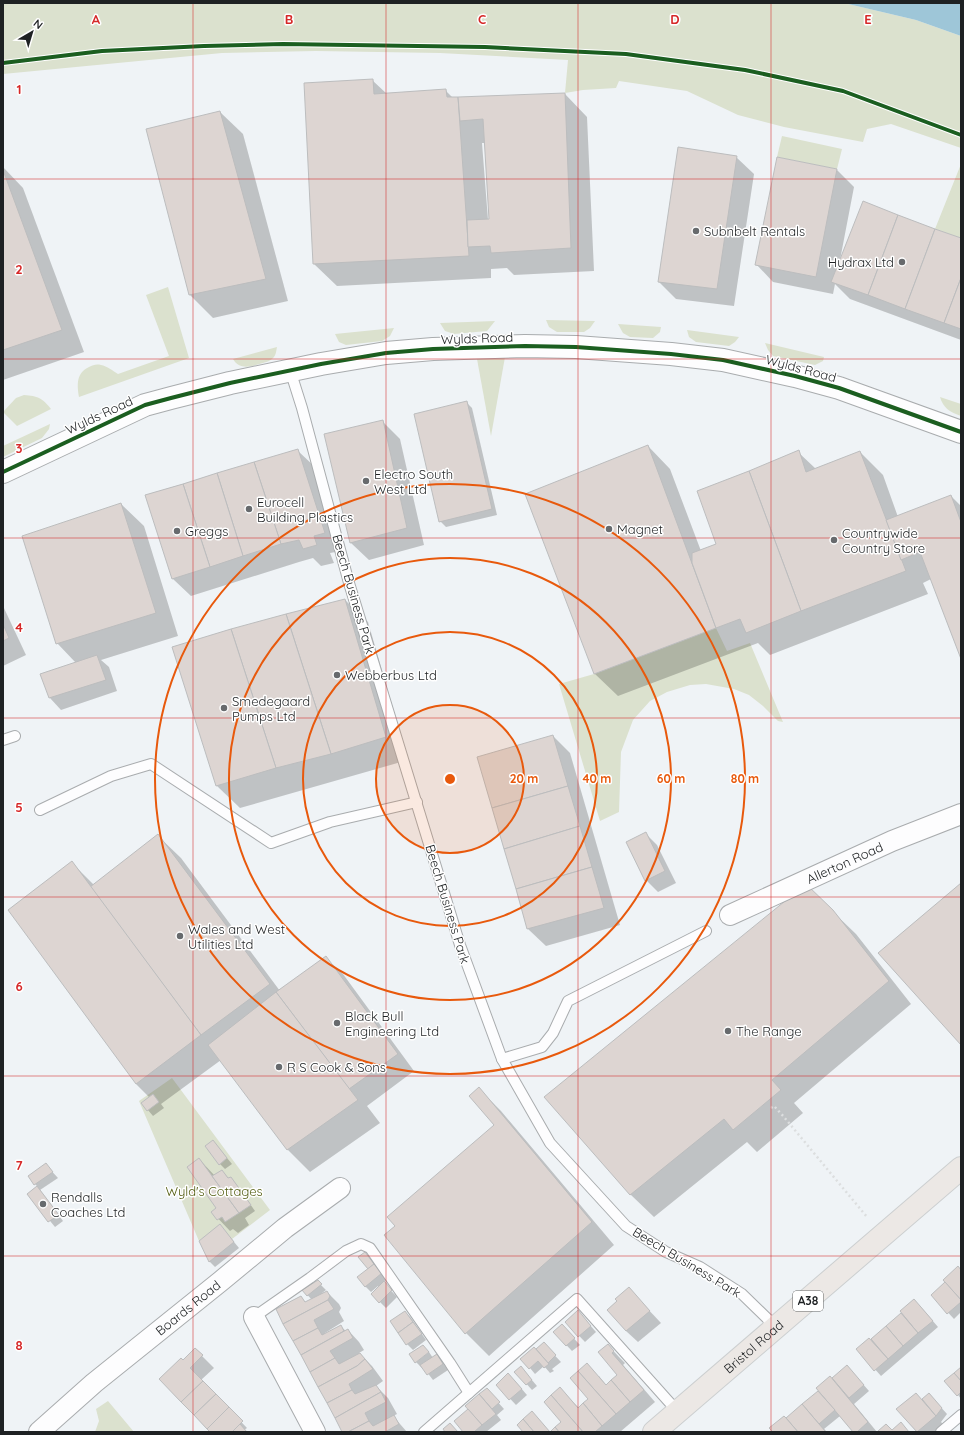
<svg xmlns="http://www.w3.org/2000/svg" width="964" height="1435" viewBox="0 0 964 1435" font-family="Quicksand,sans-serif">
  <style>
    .green { fill: #dbe1ce }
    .water { fill: #9ec6d8 }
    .shadow { fill: #0003; fill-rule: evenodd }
    .building { fill: #ddd5d2; stroke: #bcbdbe }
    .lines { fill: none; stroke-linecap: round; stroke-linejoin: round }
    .lane-casing { stroke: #a9acae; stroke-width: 12 }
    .street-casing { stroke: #a9acae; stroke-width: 22 }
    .secondary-casing { stroke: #a9acae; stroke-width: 24 }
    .primary-casing { stroke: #cccfd0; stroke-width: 24 }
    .path { stroke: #dcdedf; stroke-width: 2.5; stroke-dasharray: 2 3; stroke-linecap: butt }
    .lane { stroke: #fdfdfe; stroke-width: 10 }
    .street { stroke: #fdfdfe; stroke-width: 20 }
    .secondary { stroke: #fdfdfe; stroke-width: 22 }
    .primary { stroke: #ece8e5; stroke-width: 22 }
    .cycleway-casing { stroke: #fff; stroke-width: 6 }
    .cycleway { stroke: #1b5e20; stroke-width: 4 }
    .grid { fill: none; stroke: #d62828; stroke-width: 1; stroke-opacity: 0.55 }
    .ring { fill: none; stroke: #e8590c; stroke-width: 2 }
    .poi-dot { fill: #676a6d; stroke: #fff; stroke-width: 1.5 }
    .labels { text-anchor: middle; stroke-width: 3; stroke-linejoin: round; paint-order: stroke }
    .shield { fill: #fff; stroke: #626465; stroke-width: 1 }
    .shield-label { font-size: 12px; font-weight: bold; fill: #1e2123 }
    .poi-label { font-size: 13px; fill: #1e2123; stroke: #fff; text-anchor: start }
    .street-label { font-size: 13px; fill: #1e2123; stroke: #fff }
    .park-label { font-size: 13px; fill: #545e12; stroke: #fff }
    .grid-label { font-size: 13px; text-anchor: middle; font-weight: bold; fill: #d62828; stroke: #fff; stroke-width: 3; stroke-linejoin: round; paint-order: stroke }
    .centre { fill: #e8590c; stroke: #fff; stroke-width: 2 }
    .ring-label { font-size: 12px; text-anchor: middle; font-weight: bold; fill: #e8590c; stroke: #fff; stroke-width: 3; stroke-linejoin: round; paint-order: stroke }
  </style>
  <rect width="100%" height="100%" fill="#eff3f6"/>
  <g class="green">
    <polygon points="3,3 844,3 916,20 961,36 961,148 891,124 867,129 863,142 784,127 738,115 687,91 619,81 616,88 583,90 565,93 568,60 440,53 316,51 222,53 3,74"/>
    <polygon points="782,136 842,149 837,169 777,157"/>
    <polygon points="961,164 961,238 935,229"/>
    <path d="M 168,287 L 189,358 L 79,397 C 77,385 76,373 89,367 C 93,365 96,364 101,365 C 107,366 113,371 118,374 L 169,356 L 146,295 Z"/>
    <polygon points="546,320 595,321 590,328 584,332 557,332 549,327"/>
    <polygon points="495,321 487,331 454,334 445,331 440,323"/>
    <polygon points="618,324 661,327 660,332 653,338 630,337 623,333"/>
    <polygon points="394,328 390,336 382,341 346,345 339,342 335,334"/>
    <polygon points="687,330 739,337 735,342 729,346 696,342 689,337"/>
    <polygon points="765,343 824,357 823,361 815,365 773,356 768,350"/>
    <path d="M 277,347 C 276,352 276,356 272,359 C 270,361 266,362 263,363 C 252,366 240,371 233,359 Z"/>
    <polygon points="505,357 491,436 477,359"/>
    <path d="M 24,395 C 38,396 42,398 51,409 L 17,426 L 3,412 L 16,398 Z"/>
    <path d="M 940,397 L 961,404 L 961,416 C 950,412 943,408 940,397 Z"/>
    <polygon points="50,424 49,429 42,438 3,457 3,446"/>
    <polygon points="716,628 727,651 750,643 783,722 778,721 763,706 749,695 734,689 706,684 690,685 667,692 650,701 633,720 621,752 619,812 600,821 559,684 594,674"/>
    <polygon points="172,1078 270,1210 232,1239 220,1225 199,1241 139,1101"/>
    <polygon points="108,1401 134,1432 95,1432 99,1421 96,1409"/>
  </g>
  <polygon class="water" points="844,3 961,3 961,36 916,20"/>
  <g class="shadow">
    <path d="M 372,80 L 387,94 L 445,90 L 453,98 L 565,94 L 587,117 L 594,271 L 514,275 L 507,268 L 491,269 L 491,278 L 337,286 L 314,264 ZM 482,143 L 485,143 L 490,220 L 488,220 Z"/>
    <polygon points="220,112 243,134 288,301 213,318 190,295 147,130"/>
    <polygon points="736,157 754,174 734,306 676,299 659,282"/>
    <polygon points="3,167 23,188 84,352 3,380"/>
    <polygon points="837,170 854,187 840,260 961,239 961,340 850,299 835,284 833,294 773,282 756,264"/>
    <polygon points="467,403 472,408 497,515 446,527 440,521"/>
    <polygon points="382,421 400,439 424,545 369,560 351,543"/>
    <polygon points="648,446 670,469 701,551 718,544 798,452 816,469 860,452 883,475 898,517 951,496 961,506 961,657 931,579 923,583 928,594 770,655 758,643 618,696 595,674"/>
    <polygon points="297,450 315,467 341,551 330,553 334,563 321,566 313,558 299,562 191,596 173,579 146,495"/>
    <polygon points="121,504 144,526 178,636 101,660 109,667 117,691 61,710 50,698 42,674 76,663 57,643"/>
    <polygon points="345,600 368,622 408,760 240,808 217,786 173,648"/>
    <polygon points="3,606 26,655 3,666"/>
    <polygon points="553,736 570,753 620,925 546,946 528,929 478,758"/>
    <polygon points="646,834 657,845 676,883 658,892 646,880"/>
    <polygon points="158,836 181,858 280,991 325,957 343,974 414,1071 367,1106 380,1123 310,1172 288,1150 221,1060 161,1104 164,1108 153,1116 142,1103 150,1098 136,1084 72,863 94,885"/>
    <polygon points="832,911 856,934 911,1004 794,1103 803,1113 757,1152 747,1142 654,1217 631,1195 545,1097"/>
    <polygon points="479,1089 501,1111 614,1245 489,1356 466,1333 386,1235 495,1125"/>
    <polygon points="213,1141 232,1164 225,1169 220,1164"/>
    <polygon points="199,1159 215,1176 222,1171 229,1179 231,1178 236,1184 255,1211 245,1218 249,1225 238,1233 233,1229 230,1231 212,1212 217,1209"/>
    <polygon points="46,1165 58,1178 40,1190 63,1221 55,1227 28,1194 38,1187 35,1184"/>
    <polygon points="225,1231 239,1248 215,1267 209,1261"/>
    <polygon points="365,1253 387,1279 383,1282 397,1297 386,1308 372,1294 379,1288 378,1286 371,1292 365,1286 369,1269"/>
    <polygon points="961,1270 961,1312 954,1319 932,1295"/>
    <polygon points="317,1281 326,1290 322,1293 327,1292 339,1304 341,1308 339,1312 344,1321 325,1333 326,1334 340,1326 346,1331 348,1330 359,1342 364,1350 359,1353 372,1366 383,1381 376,1386 388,1398 397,1414 393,1416 407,1432 344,1432 278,1309 301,1297 306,1303 312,1300 303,1290"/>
    <polygon points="629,1289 661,1323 638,1342 626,1331"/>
    <polygon points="920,1306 938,1327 881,1376 857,1349 871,1341 903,1313"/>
    <polygon points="405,1312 411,1318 426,1340 413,1350 407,1344"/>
    <polygon points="583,1317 596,1332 585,1342 566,1322"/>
    <polygon points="567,1331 580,1345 572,1351 554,1332"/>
    <polygon points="544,1344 561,1362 552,1369 554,1371 550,1373 544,1366 535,1374 530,1368 536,1351"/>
    <polygon points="608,1345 619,1357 625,1363 623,1365 655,1402 620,1432 551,1432 562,1422 560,1389 579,1408 590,1399 599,1376 606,1385 618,1375"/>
    <polygon points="195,1349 214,1368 201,1380 247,1428 244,1430 246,1432 212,1432 183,1361"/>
    <polygon points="429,1352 433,1358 437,1355 448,1370 433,1380 423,1367 422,1368 416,1362"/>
    <polygon points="847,1366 869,1391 854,1404 877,1432 854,1432 840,1416 824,1429 827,1432 771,1432 786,1420 821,1396 832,1379"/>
    <polygon points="961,1368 961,1399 958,1395"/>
    <polygon points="516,1372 526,1373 537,1386 532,1390"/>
    <polygon points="514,1380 527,1395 516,1405 497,1385"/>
    <polygon points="487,1390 504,1409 497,1415 501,1420 486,1432 465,1432 469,1409 467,1406"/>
    <polygon points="929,1394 947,1414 941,1422 947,1428 942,1432 917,1432 898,1409 922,1400"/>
  </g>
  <g class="building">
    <polygon points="373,79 374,94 446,89 447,97 458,97 469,256 313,264 304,83"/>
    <polygon points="565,93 571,248 491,253 490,246 468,247 467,220 489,219 483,119 460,121 458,97"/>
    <polygon points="220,111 266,279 189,295 146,129"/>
    <polygon points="678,147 737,156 717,289 658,282"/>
    <polygon points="777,157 837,169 816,277 755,265"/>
    <polygon points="3,170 62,330 3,350"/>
    <polygon points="863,201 898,215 868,295 831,282"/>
    <polygon points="898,215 935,229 905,309 868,295"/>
    <polygon points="935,229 961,238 961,278 944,323 905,309"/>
    <polygon points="961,278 961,329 944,323"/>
    <polygon points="467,401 492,509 439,522 414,414"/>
    <polygon points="383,420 407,528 350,543 324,434"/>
    <polygon points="648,445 716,628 594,674 525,494"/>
    <polygon points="298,449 325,533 314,536 317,545 303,549 299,540 281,544 254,462"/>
    <polygon points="799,450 806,472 860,451 906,571 801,611 749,471"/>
    <polygon points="254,462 281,544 243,556 217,473"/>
    <polygon points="749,471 801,611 746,633 740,619 716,628 692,563 692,553 716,544 697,491"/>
    <polygon points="217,473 243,556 210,567 183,484"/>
    <polygon points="183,484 210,567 172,579 145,495"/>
    <polygon points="951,495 961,522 961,659 920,552 901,560 886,520"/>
    <polygon points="121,503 156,613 56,644 22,536"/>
    <polygon points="345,599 386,737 331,754 286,614"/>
    <polygon points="286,614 331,754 276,768 231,629"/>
    <polygon points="3,624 9,638 3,641"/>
    <polygon points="231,629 276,768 216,786 172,647"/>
    <polygon points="97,655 106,680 49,698 40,674"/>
    <polygon points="553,735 568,786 492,808 477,757"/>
    <polygon points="568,786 580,826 504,849 492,808"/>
    <polygon points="580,826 592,867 516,889 504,849"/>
    <polygon points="646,832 665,871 645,881 626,842"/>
    <polygon points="158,834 270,984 201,1035 90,887"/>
    <polygon points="72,861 201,1035 136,1084 8,910"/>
    <polygon points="592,867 604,908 527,929 516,889"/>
    <polygon points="961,883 961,1045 878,953"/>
    <polygon points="806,884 833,910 889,981 772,1080 781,1090 733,1130 724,1119 630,1195 544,1097"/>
    <polygon points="326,956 398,1054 349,1089 276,992"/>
    <polygon points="276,992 358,1100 287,1150 208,1045"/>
    <polygon points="479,1087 592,1222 465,1334 384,1235 395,1226 387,1217 494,1125 469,1096"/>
    <polygon points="153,1094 159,1102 147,1111 141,1103"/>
    <polygon points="213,1140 227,1158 219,1165 205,1146"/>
    <polygon points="199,1158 239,1213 225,1222 222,1217 217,1220 211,1212 216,1208 187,1167"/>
    <polygon points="46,1163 53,1172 34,1185 28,1176"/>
    <polygon points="222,1170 228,1178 231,1177 251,1205 239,1213 212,1176"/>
    <polygon points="37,1186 59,1215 48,1222 27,1194"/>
    <polygon points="220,1224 234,1242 209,1262 199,1241"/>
    <polygon points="365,1252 374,1264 368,1269 358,1257"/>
    <polygon points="374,1264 382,1273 365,1287 357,1277"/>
    <polygon points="958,1266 961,1270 961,1300 943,1280"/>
    <polygon points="318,1280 322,1284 307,1296 302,1290"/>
    <polygon points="384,1281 392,1290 379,1303 371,1294"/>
    <polygon points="945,1282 961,1300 961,1302 947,1314 931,1295"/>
    <polygon points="629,1287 650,1311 626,1331 607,1310 617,1301 615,1299"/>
    <polygon points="327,1291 330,1296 328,1300 283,1324 276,1309 301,1296 305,1302"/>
    <polygon points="914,1299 933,1321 918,1333 900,1311"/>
    <polygon points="328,1300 334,1309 314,1320 318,1328 293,1341 283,1324"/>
    <polygon points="578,1310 591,1326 578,1337 565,1322"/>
    <polygon points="405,1311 413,1322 398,1333 390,1321"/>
    <polygon points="901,1313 918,1333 903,1346 886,1326"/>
    <polygon points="413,1322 422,1334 406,1345 398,1333"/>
    <polygon points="562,1324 575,1338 566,1346 553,1332"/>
    <polygon points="341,1325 344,1331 301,1355 293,1341 318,1328 322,1335"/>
    <polygon points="886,1326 903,1346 888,1359 871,1339"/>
    <polygon points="348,1329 353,1338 330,1351 335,1358 310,1372 301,1355"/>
    <polygon points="869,1338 888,1359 874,1371 856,1349"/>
    <polygon points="544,1342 556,1355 548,1363 536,1349"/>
    <polygon points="608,1344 614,1351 612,1353 644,1390 630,1402 611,1380 617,1375 598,1352"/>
    <polygon points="423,1345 429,1352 415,1363 409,1354"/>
    <polygon points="534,1347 549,1364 544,1368 538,1361 529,1369 520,1359"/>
    <polygon points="195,1348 203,1355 190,1368 203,1381 181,1402 159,1379 181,1358 183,1360"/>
    <polygon points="360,1353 365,1359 357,1366 318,1387 310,1372 335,1358 339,1364"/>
    <polygon points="437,1354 443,1364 427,1375 420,1365"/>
    <polygon points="365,1359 373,1369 349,1384 352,1390 327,1403 318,1387 357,1366"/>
    <polygon points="587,1363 606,1385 611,1380 630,1402 616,1414 578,1371"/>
    <polygon points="847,1365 864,1385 849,1398 832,1378"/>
    <polygon points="521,1366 532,1380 526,1385 514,1372"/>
    <polygon points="961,1367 961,1381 954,1373"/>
    <polygon points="578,1371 616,1414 602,1426 583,1403 588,1399 570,1378"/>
    <polygon points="508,1373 522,1389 509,1400 496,1385"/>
    <polygon points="954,1373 961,1381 961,1392 957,1396 944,1381"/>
    <polygon points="830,1376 868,1422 857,1432 853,1432 816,1388"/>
    <polygon points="203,1381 216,1394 194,1415 181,1402"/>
    <polygon points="376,1385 381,1392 335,1418 327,1403 352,1390 355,1394"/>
    <polygon points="560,1387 578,1408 583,1403 602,1426 595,1432 583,1432 551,1395"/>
    <polygon points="487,1388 500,1402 492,1409 479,1394"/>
    <polygon points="818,1391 835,1410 819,1424 802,1404"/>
    <polygon points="381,1392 386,1402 365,1413 369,1421 348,1432 342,1432 335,1418"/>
    <polygon points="916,1393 936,1416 917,1432 896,1409"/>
    <polygon points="929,1393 942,1408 936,1416 922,1399"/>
    <polygon points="216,1394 229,1407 207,1429 194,1415"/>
    <polygon points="479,1394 496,1414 482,1425 465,1406"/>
    <polygon points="551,1395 583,1432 559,1432 555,1427 561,1422 544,1402"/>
    <polygon points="802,1404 819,1424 826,1432 798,1432 786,1418"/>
    <polygon points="229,1407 243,1421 232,1432 210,1432 207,1429"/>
    <polygon points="468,1409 482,1425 474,1432 463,1432 454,1421"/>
    <polygon points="532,1411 550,1432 555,1427 559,1432 534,1432 523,1419"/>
    <polygon points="394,1415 399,1424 385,1432 348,1432 369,1421 373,1426"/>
    <polygon points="784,1416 786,1418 798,1432 773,1432 769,1428"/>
    <polygon points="523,1419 534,1432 523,1432 517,1425"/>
    <polygon points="901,1422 909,1432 879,1432 878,1431 886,1424 892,1430"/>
    <polygon points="450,1423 458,1432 445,1432 443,1429"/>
    <polygon points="240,1424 247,1432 232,1432"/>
  </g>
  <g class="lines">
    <defs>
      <g id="lane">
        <polyline points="290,370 302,408 349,583 460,945 502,1059 550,1143 626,1226 666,1252 700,1267 742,1294 777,1328"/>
        <polyline points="3,740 15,736"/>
        <polyline points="40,810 111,776 151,764 271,843 330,822 417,802"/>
        <polyline points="502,1059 542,1047 553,1033 568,1001 706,931"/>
        <polyline points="254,1317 310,1278 346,1251 361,1244 370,1248 450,1363 469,1393"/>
        <polyline points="424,1432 577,1299 678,1412"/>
        <polyline points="941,1432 961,1415"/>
      </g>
      <g id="street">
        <path id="s1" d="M 730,915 L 892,841 L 961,814"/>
        <polyline points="254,1317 315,1432"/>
        <path id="s2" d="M 39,1432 L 94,1383 L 221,1281 L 285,1228 L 340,1188"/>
      </g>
      <polyline id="secondary" points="3,472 145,405 171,398 230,383 321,364 386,353 433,349 525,346 576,347 671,354 723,360 795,376 839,388 961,432"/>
      <g id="primary">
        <path id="s3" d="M 654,1432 L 961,1168"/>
      </g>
    </defs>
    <use href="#lane" class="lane-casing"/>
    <use href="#street" class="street-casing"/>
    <use href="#secondary" class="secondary-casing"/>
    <use href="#primary" class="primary-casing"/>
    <polyline class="path" points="771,1108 774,1106 784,1117 867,1217"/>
    <use href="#lane" class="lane"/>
    <use href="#street" class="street"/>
    <use href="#secondary" class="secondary"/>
    <use href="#primary" class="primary"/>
    <defs>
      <g id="cycleway">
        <polyline points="3,63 102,51 204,46 283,44 485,47 626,54 745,70 843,91 961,135"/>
        <polyline points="3,472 145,405 171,398 230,383 321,364 386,353 433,349 525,346 576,347 671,354 723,360 795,376 839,388 961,432"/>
      </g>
    </defs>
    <use href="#cycleway" class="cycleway-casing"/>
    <use href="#cycleway" class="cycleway"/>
  </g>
  <path class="grid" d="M 193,3 L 193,1432M 386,3 L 386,1432M 578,3 L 578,1432M 771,3 L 771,1432M 3,179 L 961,179M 3,359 L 961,359M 3,538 L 961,538M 3,718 L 961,718M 3,897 L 961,897M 3,1076 L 961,1076M 3,1256 L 961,1256"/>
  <circle cx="450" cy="779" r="74" fill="#e8590c" fill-opacity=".12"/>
  <g class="ring">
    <circle cx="450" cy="779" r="74"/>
    <circle cx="450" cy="779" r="147"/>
    <circle cx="450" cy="779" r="221"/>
    <circle cx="450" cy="779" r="295"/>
  </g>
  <g class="poi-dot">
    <circle cx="696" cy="231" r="4"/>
    <circle cx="902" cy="262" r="4"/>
    <circle cx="366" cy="481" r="4"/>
    <circle cx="249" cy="509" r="4"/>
    <circle cx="609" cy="529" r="4"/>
    <circle cx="177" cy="531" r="4"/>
    <circle cx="834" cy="540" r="4"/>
    <circle cx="337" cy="675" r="4"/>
    <circle cx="224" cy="708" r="4"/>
    <circle cx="180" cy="936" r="4"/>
    <circle cx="337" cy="1023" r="4"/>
    <circle cx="728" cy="1031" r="4"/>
    <circle cx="279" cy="1067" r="4"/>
    <circle cx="43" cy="1204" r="4"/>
  </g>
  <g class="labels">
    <rect class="shield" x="793" y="1291" width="30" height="20" rx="3"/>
    <g class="shield-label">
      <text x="808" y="1305">A38</text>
    </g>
    <g class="poi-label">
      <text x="704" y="236">Subnbelt Rentals</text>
      <text x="894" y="267" text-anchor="end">Hydrax Ltd</text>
      <text x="374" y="479">Electro South<tspan x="374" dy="15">West Ltd</tspan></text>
      <text x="257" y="507">Eurocell<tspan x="257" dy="15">Building Plastics</tspan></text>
      <text x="617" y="534">Magnet</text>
      <text x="185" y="536">Greggs</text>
      <text x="842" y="538">Countrywide<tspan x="842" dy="15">Country Store</tspan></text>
      <text x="345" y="680">Webberbus Ltd</text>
      <text x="232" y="706">Smedegaard<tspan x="232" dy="15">Pumps Ltd</tspan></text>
      <text x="188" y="934">Wales and West<tspan x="188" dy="15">Utilities Ltd</tspan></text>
      <text x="345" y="1021">Black Bull<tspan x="345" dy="15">Engineering Ltd</tspan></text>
      <text x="736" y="1036">The Range</text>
      <text x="287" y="1072">R S Cook &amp; Sons</text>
      <text x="51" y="1202">Rendalls<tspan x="51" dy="15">Coaches Ltd</tspan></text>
    </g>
    <g class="street-label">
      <text transform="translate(477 338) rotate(-2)" y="5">Wylds Road</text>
      <text transform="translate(801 368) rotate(15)" y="5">Wylds Road</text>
      <text transform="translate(99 415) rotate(-25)" y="5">Wylds Road</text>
      <text transform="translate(354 594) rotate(74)" y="5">Beech Business Park</text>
      <text dy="5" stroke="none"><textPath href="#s1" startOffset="126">Allerton Road</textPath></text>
      <text transform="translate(448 904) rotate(73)" y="5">Beech Business Park</text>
      <text transform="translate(687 1262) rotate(31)" y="5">Beech Business Park</text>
      <text dy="5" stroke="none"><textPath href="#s2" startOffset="194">Boards Road</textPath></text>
      <text dy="5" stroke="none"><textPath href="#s3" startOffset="131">Bristol Road</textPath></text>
    </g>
    <g class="park-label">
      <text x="214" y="1196">Wyld's Cottages</text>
    </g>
  </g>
  <g class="grid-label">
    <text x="96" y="24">A</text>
    <text x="289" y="24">B</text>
    <text x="482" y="24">C</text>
    <text x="675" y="24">D</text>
    <text x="868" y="24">E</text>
    <text x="19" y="94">1</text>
    <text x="19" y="274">2</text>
    <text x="19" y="453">3</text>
    <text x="19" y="632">4</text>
    <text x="19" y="812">5</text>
    <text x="19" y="991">6</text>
    <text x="19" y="1170">7</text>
    <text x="19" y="1350">8</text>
  </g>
  <circle cx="450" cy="779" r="6" class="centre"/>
  <g class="ring-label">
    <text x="524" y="783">20 m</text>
    <text x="597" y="783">40 m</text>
    <text x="671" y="783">60 m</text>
    <text x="745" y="783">80 m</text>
  </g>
  <rect width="964" height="1435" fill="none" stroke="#1e2123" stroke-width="8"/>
  <g transform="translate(32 32) rotate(38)" stroke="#ffffff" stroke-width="3" paint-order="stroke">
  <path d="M0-3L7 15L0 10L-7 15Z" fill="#1e2123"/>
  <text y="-6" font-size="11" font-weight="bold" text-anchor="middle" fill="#1e2123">N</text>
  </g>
</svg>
